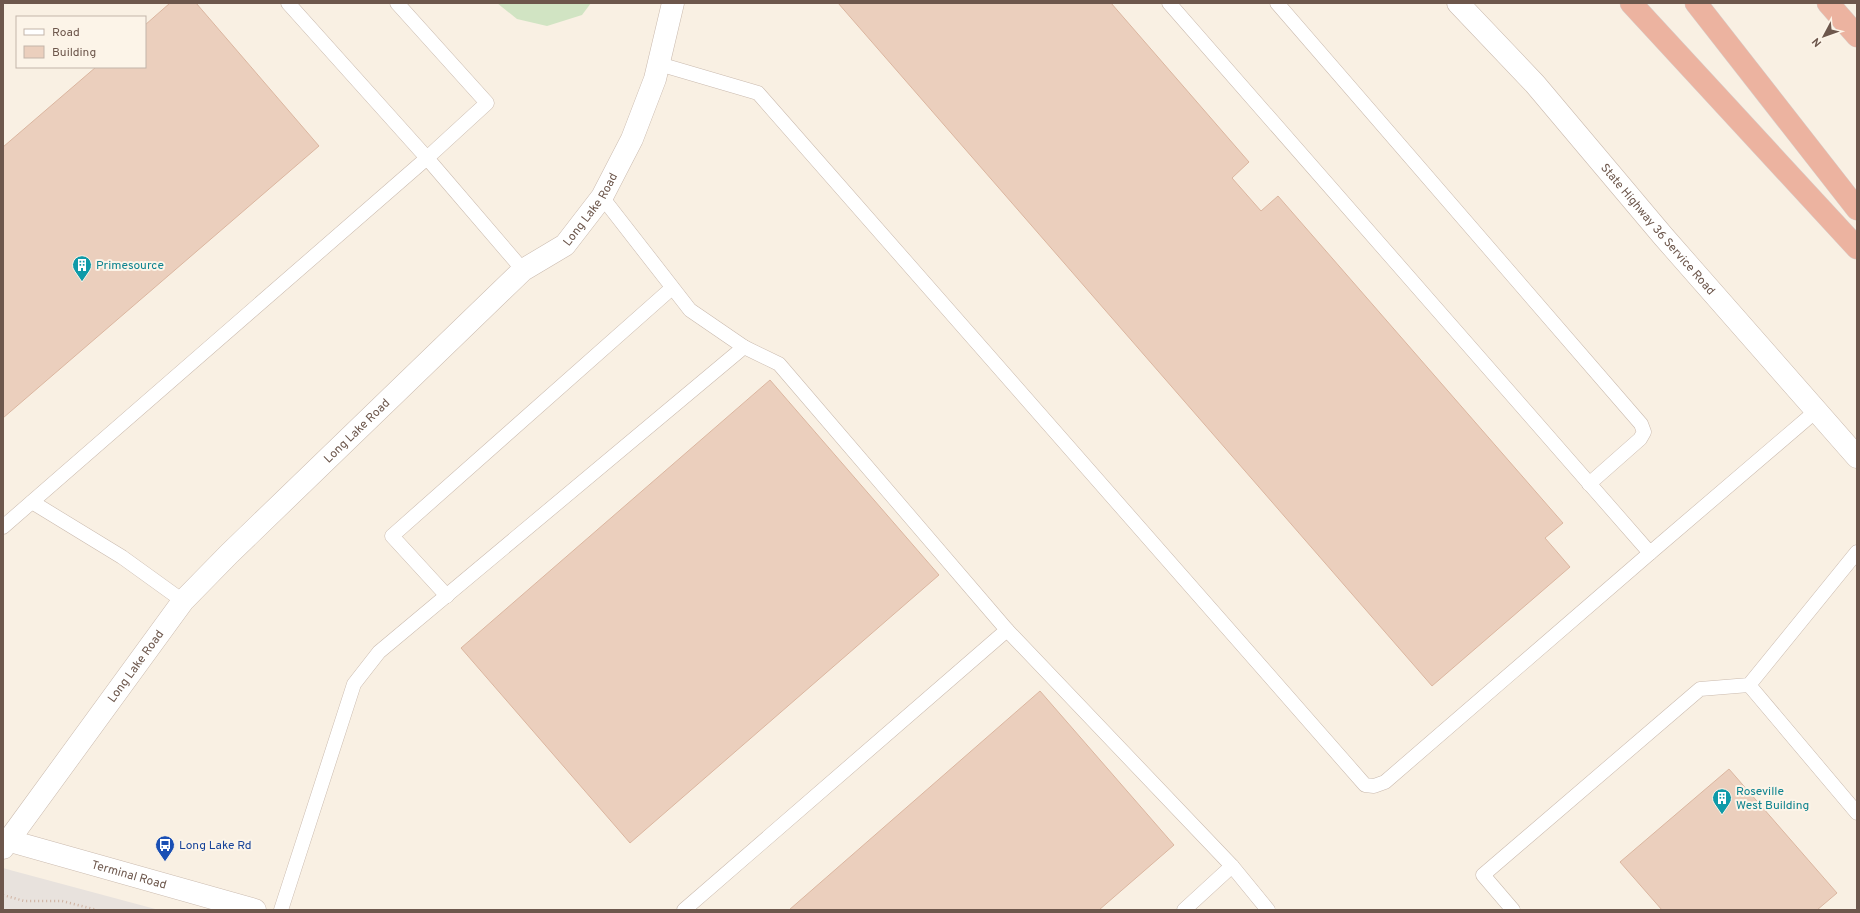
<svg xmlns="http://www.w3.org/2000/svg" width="1860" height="913" viewBox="0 0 1860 913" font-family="Overpass,sans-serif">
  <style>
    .industrial { fill: #e8e2dd }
    .green { fill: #d1e4c3 }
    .building { fill: #ebcfbd; stroke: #dbb6a0 }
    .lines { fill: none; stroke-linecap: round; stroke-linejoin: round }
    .service-casing { stroke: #cabaae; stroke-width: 15 }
    .tertiary-casing { stroke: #cabaae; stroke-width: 23 }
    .motorway-casing { stroke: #d6d0cd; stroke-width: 23 }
    .path { stroke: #cfb2a1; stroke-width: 2.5; stroke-dasharray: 1 3; stroke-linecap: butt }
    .service { stroke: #fff; stroke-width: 14 }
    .tertiary { stroke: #fff; stroke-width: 22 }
    .motorway { stroke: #ecb3a0; stroke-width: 22 }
    .labels { text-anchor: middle; stroke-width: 4; stroke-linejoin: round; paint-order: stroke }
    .street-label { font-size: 12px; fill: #6d574c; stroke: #fcf4e8 }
    .culture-label { font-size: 12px; fill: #0d838f; stroke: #fcf4e8; text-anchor: start }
    .transit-label { font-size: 12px; fill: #164399; stroke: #fcf4e8; text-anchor: start }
  </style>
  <rect width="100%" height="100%" fill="#f9f0e3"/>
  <polygon class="industrial" points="3,868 10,870 159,910 3,910"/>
  <polygon class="green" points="497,3 591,3 582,15 547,26 517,19"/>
  <g class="building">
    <polygon points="170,3 196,3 319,146 3,418 3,147 96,67 145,67 145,25"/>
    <polygon points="838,3 1111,3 1249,162 1232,178 1261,211 1278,196 1563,523 1545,538 1570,567 1432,686"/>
    <polygon points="770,380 939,575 630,843 461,648"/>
    <polygon points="1040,691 1174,845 1099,910 789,910"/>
    <polygon points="1729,769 1837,893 1817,910 1662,910 1620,862"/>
  </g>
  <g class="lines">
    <defs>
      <g id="service">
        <polyline points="288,3 427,158 487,103 397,3"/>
        <polyline points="1169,3 1650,553 1816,411"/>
        <polyline points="1277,3 1641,424 1644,432 1640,439 1589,484"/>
        <polyline points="659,64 758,93 1365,785 1374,786 1385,782 1650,553"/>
        <polyline points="602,197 690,310 744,347"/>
        <polyline points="32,502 122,557 183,601"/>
        <polyline points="3,527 427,158 523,270"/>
        <polyline points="447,596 392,536 672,288"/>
        <polyline points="1007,630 1232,866"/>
        <polyline points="1749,685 1857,813"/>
        <polyline points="281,910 354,684 379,652 744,347 779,364 1007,630 684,910"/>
        <polyline points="1184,910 1232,866 1268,910"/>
        <polyline points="1513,910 1483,875 1700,689 1749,685 1857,552"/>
      </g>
      <g id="tertiary">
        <path id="s1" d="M 1458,3 L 1535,84 L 1663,236 L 1857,457"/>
        <path id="s2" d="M 3,839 L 255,910"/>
        <path id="s3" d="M 3,848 L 183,601 L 229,554 L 523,270 L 565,245 L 602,197 L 632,139 L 655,79 L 673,3"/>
      </g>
      <g id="motorway">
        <polyline points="1631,3 1857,248"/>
        <polyline points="1696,3 1857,209"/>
        <polyline points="1828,3 1857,36"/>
      </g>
    </defs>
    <use href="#service" class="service-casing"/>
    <use href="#tertiary" class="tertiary-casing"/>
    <use href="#motorway" class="motorway-casing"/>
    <polyline class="path" points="3,895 24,901 62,901 97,910"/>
    <use href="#service" class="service"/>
    <use href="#tertiary" class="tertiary"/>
    <use href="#motorway" class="motorway"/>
  </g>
  <defs>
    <symbol id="building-pin" viewBox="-11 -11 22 30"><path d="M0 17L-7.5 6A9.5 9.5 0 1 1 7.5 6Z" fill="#0f9aa8" stroke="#fcf4e8"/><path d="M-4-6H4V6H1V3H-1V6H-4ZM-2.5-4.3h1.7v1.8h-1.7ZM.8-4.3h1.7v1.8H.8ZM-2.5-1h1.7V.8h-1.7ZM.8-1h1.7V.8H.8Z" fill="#fff"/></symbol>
    <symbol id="bus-pin" viewBox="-11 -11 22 30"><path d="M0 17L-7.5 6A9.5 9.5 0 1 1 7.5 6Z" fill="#1a4fb4" stroke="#fcf4e8"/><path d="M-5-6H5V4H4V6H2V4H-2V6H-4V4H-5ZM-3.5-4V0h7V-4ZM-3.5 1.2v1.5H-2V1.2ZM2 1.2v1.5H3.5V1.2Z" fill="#fff"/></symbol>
  </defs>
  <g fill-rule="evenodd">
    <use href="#building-pin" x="71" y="254" width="22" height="30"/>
    <use href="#building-pin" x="1711" y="787" width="22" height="30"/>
    <use href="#bus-pin" x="154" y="834" width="22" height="30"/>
  </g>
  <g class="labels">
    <g class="street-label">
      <text dy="4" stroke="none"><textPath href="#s3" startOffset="873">Long Lake Road</textPath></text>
      <text dy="4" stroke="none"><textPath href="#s1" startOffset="302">State Highway 36 Service Road</textPath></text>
      <text dy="4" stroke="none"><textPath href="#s3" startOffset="549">Long Lake Road</textPath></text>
      <text dy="4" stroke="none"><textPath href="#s3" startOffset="225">Long Lake Road</textPath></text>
      <text dy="4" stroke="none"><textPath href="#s2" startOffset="131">Terminal Road</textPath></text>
    </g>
    <g class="culture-label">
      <text x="96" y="269">Primesource</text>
      <text x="1736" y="795">Roseville<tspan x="1736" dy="14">West Building</tspan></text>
    </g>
    <g class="transit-label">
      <text x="179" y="849">Long Lake Rd</text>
    </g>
  </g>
  <rect width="1860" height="913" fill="none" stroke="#6d574c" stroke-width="8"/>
  <rect x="16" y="16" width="130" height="52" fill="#fcf4e8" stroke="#c3b5aa"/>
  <rect x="24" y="29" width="20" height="6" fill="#ffffff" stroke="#c3b5aa"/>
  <text x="52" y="36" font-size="12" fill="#6d574c">Road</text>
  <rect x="24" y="46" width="20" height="12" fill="#ebcfbd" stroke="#c3b5aa"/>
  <text x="52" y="56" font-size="12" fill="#6d574c">Building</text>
  <g transform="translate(1824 36) rotate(229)" stroke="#fcf4e8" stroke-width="3" paint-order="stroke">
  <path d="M0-3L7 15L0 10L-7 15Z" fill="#6d574c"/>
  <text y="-6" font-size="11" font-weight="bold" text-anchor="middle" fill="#6d574c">N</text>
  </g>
</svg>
